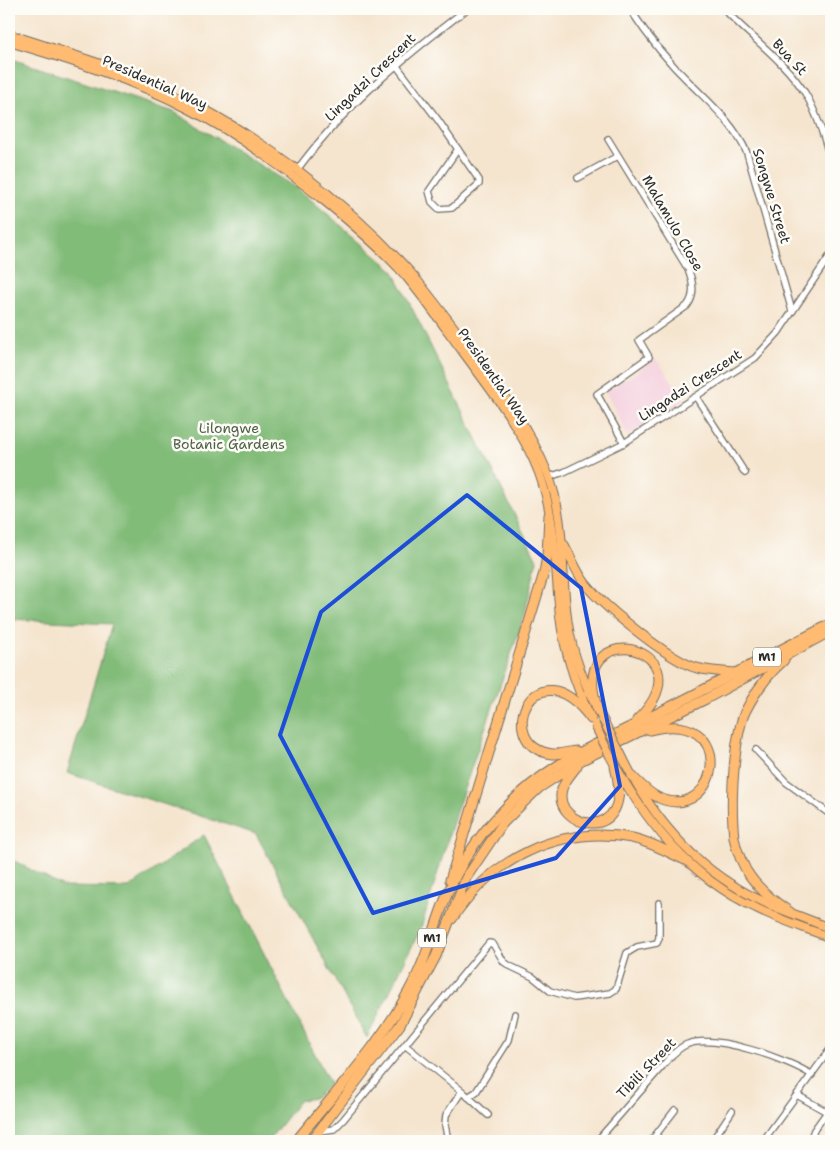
<svg xmlns="http://www.w3.org/2000/svg" width="840" height="1150" viewBox="0 0 840 1150" font-family="'Shantell Sans',sans-serif">
  <style>
    .built { fill: #f4cfde }
    .forest { fill: #82bc79; stroke: #567452 }
    .lines { fill: none; stroke-linecap: round; stroke-linejoin: round }
    .minor-casing { stroke: #726c64; stroke-width: 8 }
    .major-casing { stroke: #726c64; stroke-width: 10 }
    .highway-casing { stroke: #726c64; stroke-width: 11 }
    .minor { stroke: #fff; stroke-width: 5.5 }
    .major { stroke: #ffbb71; stroke-width: 8 }
    .highway { stroke: #ffbb71; stroke-width: 9 }
    .major-bridge-casing { stroke: #726c64; stroke-width: 10; stroke-linecap: butt }
    .major-bridge { stroke: #ffbb71; stroke-width: 8 }
    .marked { fill: none; stroke: #1d4ed8; stroke-width: 4; stroke-linejoin: round }
    .labels { text-anchor: middle; stroke-width: 5; stroke-linejoin: round; paint-order: stroke }
    .shield { fill: #fdfcf7; stroke: #6a6a68; stroke-width: 1 }
    .shield-label { font-size: 12px; font-weight: bold; fill: #2b2b2b }
    .street-label { font-size: 14px; fill: #2b2b2b; stroke: #fdfcf7 }
    .park-label { font-size: 14px; fill: #4f6049; stroke: #fdfcf7 }
  </style>
  <rect width="100%" height="100%" fill="#fdfcf7"/>
  <filter id="ink" filterUnits="userSpaceOnUse"><feTurbulence type="fractalNoise" baseFrequency=".02" numOctaves="2"/><feDisplacementMap in="SourceGraphic" scale="10" xChannelSelector="R" yChannelSelector="G"/><feConvolveMatrix kernelMatrix="1 2 1 2 8 2 1 2 1" color-interpolation-filters="sRGB"/></filter>
  <filter id="wash" filterUnits="userSpaceOnUse"><feTurbulence type="fractalNoise" baseFrequency=".0096" numOctaves="4" result="noise"/><feDisplacementMap in="SourceGraphic" scale="20" xChannelSelector="R" yChannelSelector="G"/><feGaussianBlur stdDeviation="1.12" result="paint"/><feColorMatrix in="noise" values="0 0 0 0 0 0 0 0 0 0 0 0 0 0 0 0 0 1.4 0 .05"/><feComposite in="paint" operator="in"/></filter>
  <g filter="url(#wash)">
    <rect width="100%" height="100%" fill="#f5e5cf"/>
    <polygon class="built" points="656,359 685,399 628,436 606,392"/>
    <g class="forest">
      <polygon points="9,58 174,112 297,188 393,270 537,560 524,617 456,812 421,928 367,1038 256,834 67,773 112,624 9,619"/>
      <polygon points="204,835 330,1084 315,1098 300,1100 268,1141 9,1141 9,858 63,887 129,888"/>
    </g>
  </g>
  <g filter="url(#ink)">
    <g class="lines">
      <defs>
        <g id="minor">
          <path d="M 630,9 C 648,37 667,61 691,84 C 713,106 734,124 747,153 L 792,311"/>
          <path d="M 724,9 C 750,37 784,60 805,93 C 817,113 825,139 831,162"/>
          <polyline points="828,9 831,13"/>
          <polyline points="396,65 438,120 479,180 479,184 452,208 439,209 432,202 429,191 458,149"/>
          <path d="M 608,139 L 688,269 C 693,281 696,295 687,306 L 639,340 L 649,357 L 597,394 L 624,443"/>
          <path d="M 297,170 C 343,107 405,56 467,9"/>
          <polyline points="578,178 618,156"/>
          <polyline points="696,397 745,473"/>
          <polyline points="549,477 564,472 624,443 755,358 778,333 831,254"/>
          <polyline points="756,750 786,782 831,815"/>
          <polyline points="406,1046 462,1091 488,1115"/>
          <polyline points="797,1095 827,1112 814,1130 811,1138 814,1141"/>
          <polyline points="468,1097 476,1092 509,1040 515,1014"/>
          <polyline points="320,1131 334,1129 343,1120 489,943 493,944 504,962 510,966 533,977 550,991 574,998 610,993 616,989 627,953 637,947 657,943 659,938 659,903"/>
          <polyline points="448,1141 445,1125 446,1115 462,1091"/>
          <path d="M 597,1141 L 672,1055 C 677,1051 681,1046 688,1044 C 715,1034 788,1059 812,1075"/>
          <polyline points="651,1141 675,1110"/>
          <polyline points="712,1141 732,1111"/>
          <polyline points="763,1141 831,1048"/>
        </g>
        <g id="major">
          <path d="M 9,34 C 63,52 118,67 170,92 C 256,132 347,202 411,273 C 430,295 447,319 465,342 C 496,384 529,426 548,474 C 567,522 560,574 568,624 C 573,658 587,690 603,720"/>
          <path d="M 9,42 C 70,60 132,79 189,109 C 238,134 284,168 327,203 C 354,225 382,249 405,275 C 425,299 444,326 463,352 C 491,390 522,428 539,473 C 556,519 555,568 560,616 C 564,651 575,684 590,716"/>
          <path d="M 620,752 C 651,818 698,872 764,902 C 786,912 809,919 831,929"/>
          <path d="M 610,756 C 644,820 689,877 756,908 C 780,920 806,928 831,938"/>
        </g>
        <g id="highway">
          <path d="M 564,545 C 570,556 575,568 582,579 C 597,602 670,661 697,668 C 709,671 722,672 735,673"/>
          <path d="M 784,660 C 768,674 755,692 745,712 C 734,737 731,797 733,826 C 733,840 739,857 746,870 C 757,888 772,900 790,912"/>
          <path d="M 598,711 C 595,700 591,688 593,677 C 600,621 703,656 637,720"/>
          <path d="M 576,751 C 568,752 560,754 553,754 C 491,747 533,641 591,719"/>
          <path d="M 577,766 C 572,773 565,780 562,789 C 551,829 637,847 615,767"/>
          <path d="M 632,776 C 640,784 648,793 659,798 C 721,824 739,706 650,730"/>
          <polyline points="450,880 544,573 547,556 549,515"/>
          <path d="M 452,919 C 492,858 559,825 632,838 C 651,842 668,852 685,860"/>
          <path d="M 296,1141 C 338,1089 385,1040 415,979 C 429,952 435,923 447,895 C 459,867 476,839 497,817 C 543,765 591,747 652,716 C 712,686 771,654 831,624"/>
          <polyline points="311,1141 400,1025 436,956 466,878 503,823 523,803 539,788 582,760 706,699 831,631"/>
        </g>
      </defs>
      <use href="#minor" class="minor-casing"/>
      <use href="#major" class="major-casing"/>
      <use href="#highway" class="highway-casing"/>
      <use href="#minor" class="minor"/>
      <use href="#major" class="major"/>
      <use href="#highway" class="highway"/>
      <defs>
        <g id="major-bridge">
          <polyline points="603,720 620,752"/>
          <polyline points="595,725 610,756"/>
        </g>
      </defs>
      <use href="#major-bridge" class="major-bridge-casing"/>
      <use href="#major-bridge" class="major-bridge"/>
    </g>
  </g>
  <path class="marked" d="M 467,495 L 581,588 L 620,786 L 556,858 L 373,913 L 280,735 L 321,612 Z"/>
  <g class="labels">
    <g class="shield">
      <rect x="753" y="647.5" width="28" height="19" rx="4"/>
      <rect x="418" y="928.5" width="28" height="19" rx="4"/>
    </g>
    <g class="shield-label">
      <text x="767" y="661">M1</text>
      <text x="432" y="942">M1</text>
    </g>
    <g class="street-label">
      <text transform="translate(790 57) rotate(47)" y="5">Bua St</text>
      <text transform="translate(370 77) rotate(-44)" y="5">Lingadzi Crescent</text>
      <text transform="translate(155 82) rotate(24)" y="5">Presidential Way</text>
      <text transform="translate(772 196) rotate(73)" y="5">Songwe Street</text>
      <text transform="translate(673 223) rotate(60)" y="5">Malamulo Close</text>
      <text transform="translate(494 376) rotate(55)" y="5">Presidential Way</text>
      <text transform="translate(690 385) rotate(-33)" y="5">Lingadzi Crescent</text>
      <text transform="translate(646 1068) rotate(-46)" y="5">Tibili Street</text>
    </g>
    <g class="park-label">
      <text x="229" y="433">Lilongwe<tspan x="229" dy="16">Botanic Gardens</tspan></text>
    </g>
  </g>
  <rect width="840" height="1150" fill="none" stroke="#fdfcf7" stroke-width="30"/>
</svg>
